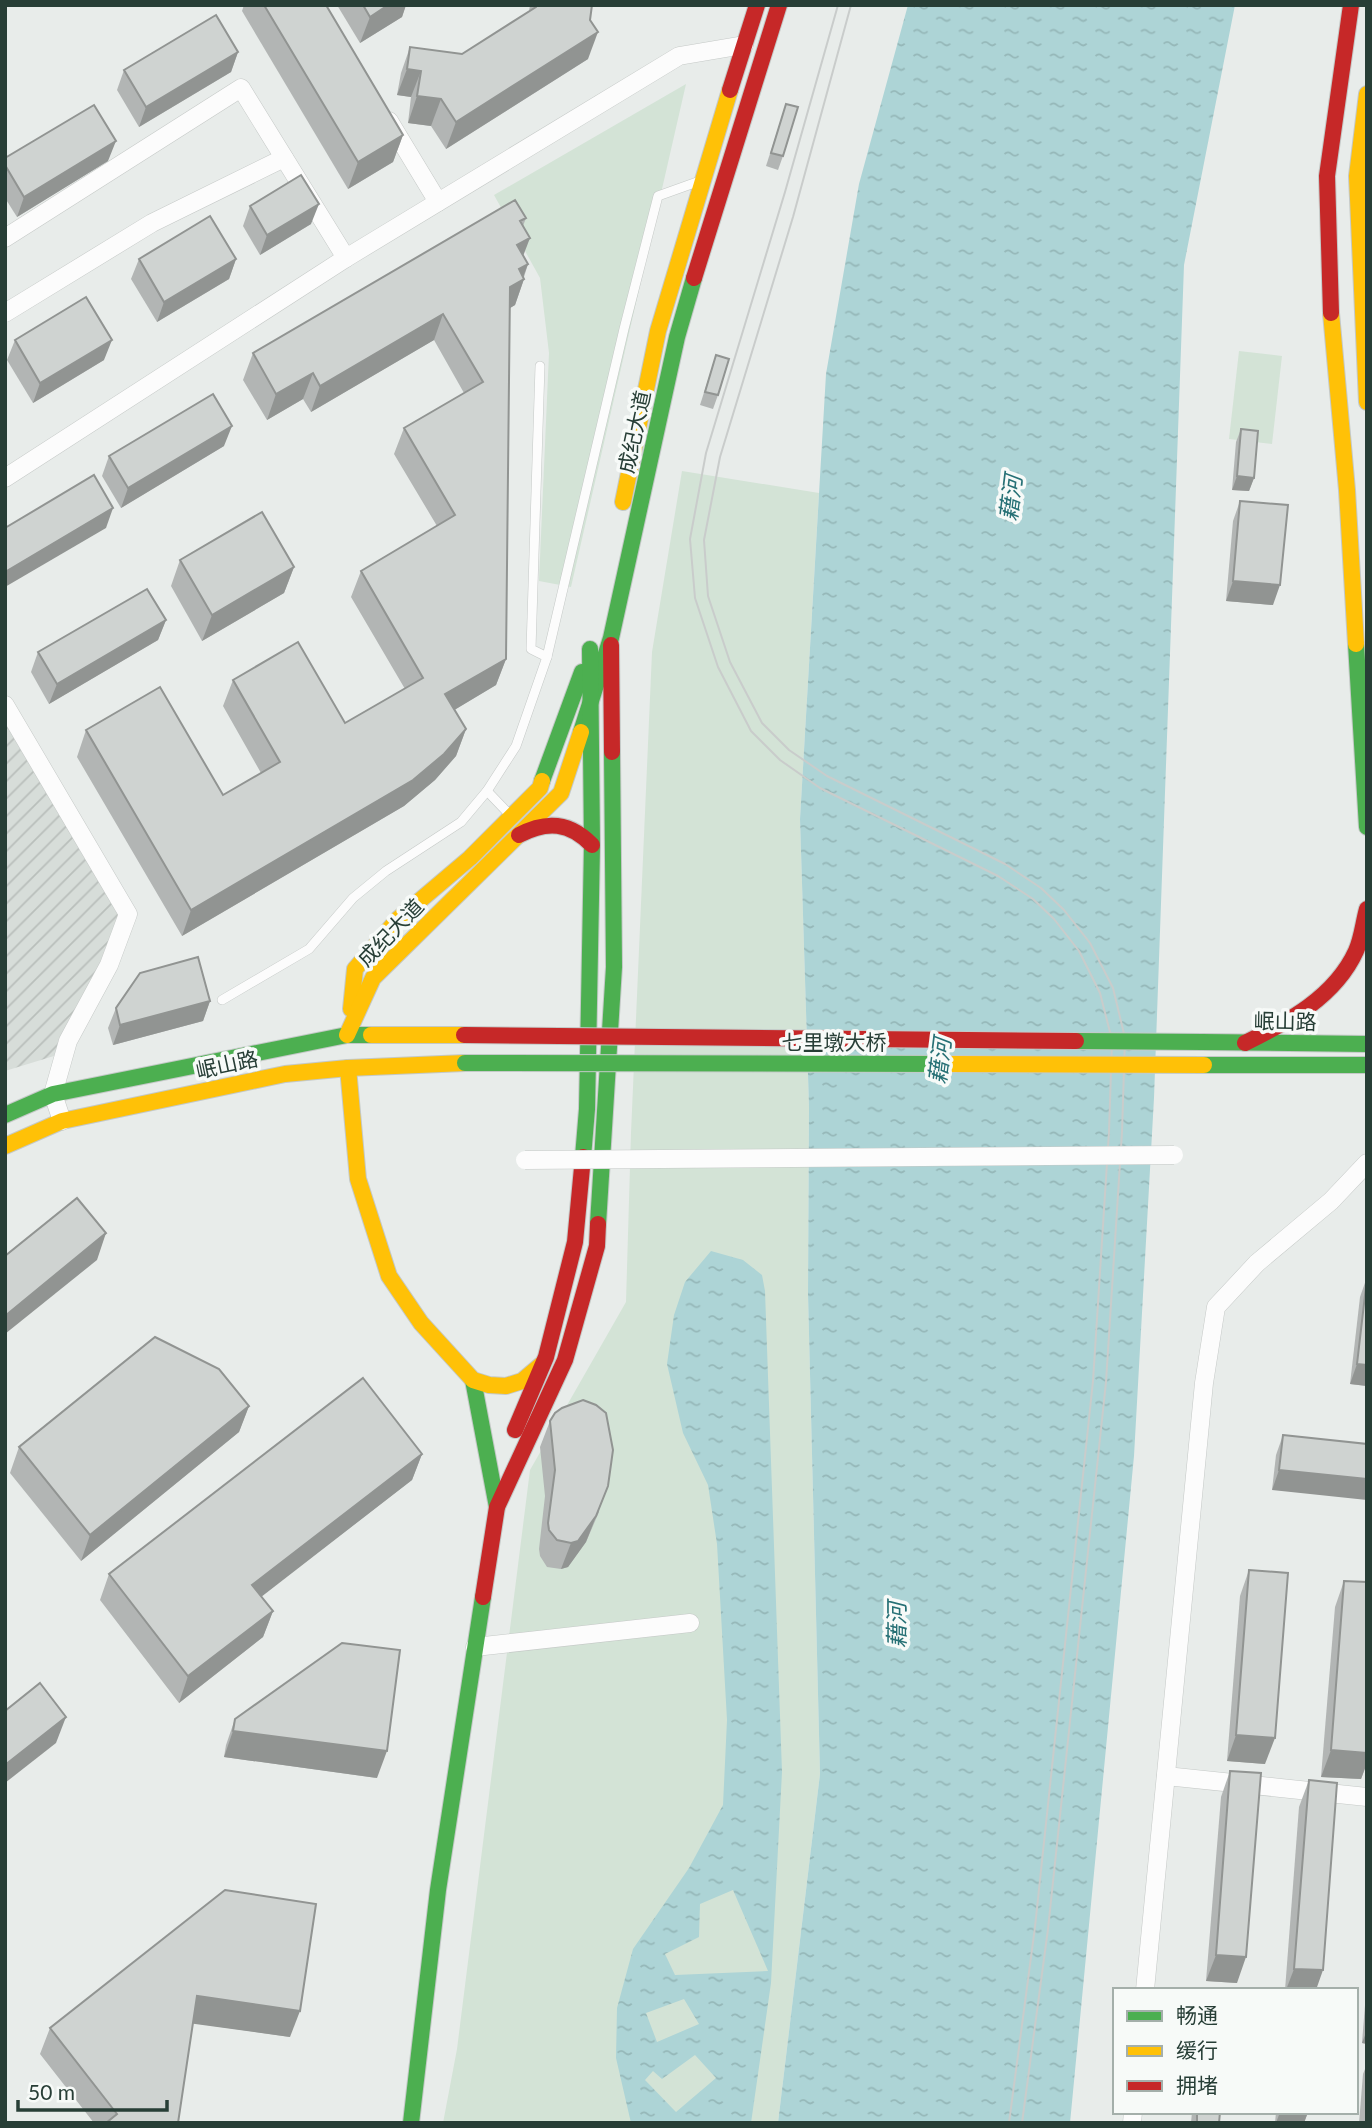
<svg xmlns="http://www.w3.org/2000/svg" width="1372" height="2128" viewBox="0 0 1372 2128" font-family="Lato,'Noto Sans SC',sans-serif">
  <style>
    .industrial { fill: url(#industrial-furrows) }
    .park { fill: #d3e3d6 }
    .water { fill: url(#water-ripples); fill-rule: evenodd }
    .lines { fill: none; stroke-linecap: round; stroke-linejoin: round }
    .lane-casing { stroke: #c5c9c7; stroke-width: 10 }
    .street-casing { stroke: #c5c9c7; stroke-width: 19 }
    .fast-casing { stroke: #c4c9c7; stroke-width: 18 }
    .slow-casing { stroke: #c4c9c7; stroke-width: 18 }
    .jam-casing { stroke: #c4c9c7; stroke-width: 18 }
    .lane { stroke: #fcfcfc; stroke-width: 9 }
    .street { stroke: #fcfcfc; stroke-width: 18 }
    .fast { stroke: #4caf50; stroke-width: 16 }
    .slow { stroke: #ffc107; stroke-width: 16 }
    .jam { stroke: #c62828; stroke-width: 16 }
    .tram { stroke: #c9cccb; stroke-width: 2 }
    .street-bridge-casing { stroke: #c5c9c7; stroke-width: 19; stroke-linecap: butt }
    .fast-bridge-casing { stroke: #c4cac8; stroke-width: 18; stroke-linecap: butt }
    .slow-bridge-casing { stroke: #c4cac8; stroke-width: 18; stroke-linecap: butt }
    .jam-bridge-casing { stroke: #c4cac8; stroke-width: 18; stroke-linecap: butt }
    .street-bridge { stroke: #fcfcfc; stroke-width: 18 }
    .fast-bridge { stroke: #4caf50; stroke-width: 16 }
    .slow-bridge { stroke: #ffc107; stroke-width: 16 }
    .jam-bridge { stroke: #c62828; stroke-width: 16 }
    .wall { fill: #b2b5b4 }
    .shaded-wall { fill: #919492 }
    .building { fill: #cfd3d1; stroke: #919492; stroke-width: 2 }
    .labels { text-anchor: middle; stroke-width: 7; stroke-linejoin: round; paint-order: stroke }
    .street-label { font-size: 21px; fill: #273e36; stroke: #f7faf8 }
    .water-label { font-size: 23px; font-style: italic; fill: #267075; stroke: #f7faf8 }
  </style>
  <defs>
    <pattern id="industrial-furrows" width="10" height="10" patternUnits="userSpaceOnUse" patternTransform="scale(1.75)"><rect width="10" height="10" fill="#d7ddd9"/><path d="M-1 1l2-2M0 10L10 0M9 11l2-2" fill="none" stroke="#b9bfbb"/></pattern>
    <pattern id="water-ripples" width="26" height="14" patternUnits="userSpaceOnUse" patternTransform="scale(1.75)"><rect width="26" height="14" fill="#add4d6"/><path d="M2 4q2-2 4 0t4 0M15 11q2-2 4 0t4 0" fill="none" stroke="#95b7b8"/></pattern>
  </defs>
  <rect width="100%" height="100%" fill="#e8ecea"/>
  <polygon class="industrial" points="5,706 129,908 54,1056 5,1071"/>
  <g class="park">
    <polygon points="686,84 571,587 539,581 549,353 540,278 494,195"/>
    <polygon points="1239,351 1282,356 1272,444 1229,439"/>
    <polygon points="682,471 819,493 800,819 809,1107 808,1294 820,1774 778,2123 443,2123 457,2049 530,1470 626,1302 631,1133 652,652"/>
  </g>
  <g class="water">
    <polygon points="908,5 1235,5 1184,265 1154,1098 1134,1456 1070,2123 778,2123 820,1774 808,1294 809,1107 800,819 826,374 859,184"/>
    <path d="M 711,1251 L 743,1260 L 762,1275 L 765,1291 L 782,1772 L 771,1983 L 751,2123 L 631,2123 L 616,2058 L 617,2008 L 633,1949 L 689,1868 L 723,1805 L 727,1720 L 717,1544 L 708,1485 L 683,1433 L 667,1364 L 674,1315 L 685,1282 ZM 733,1890 L 768,1971 L 675,1975 L 665,1954 L 699,1937 L 700,1904 ZM 684,1999 L 699,2024 L 657,2042 L 646,2013 ZM 695,2055 L 716,2078 L 676,2112 L 645,2080 L 653,2071 L 662,2079 Z"/>
  </g>
  <g class="lines">
    <defs>
      <g id="lane">
        <polyline points="540,366 531,649 547,657"/>
        <polyline points="487,791 510,815"/>
        <polyline points="222,1000 309,949 353,898 386,871 461,822 487,791 516,746 547,657 624,329 658,196 697,182"/>
      </g>
      <g id="street">
        <polyline points="389,121 438,202"/>
        <polyline points="5,238 241,88 346,258"/>
        <polyline points="5,313 152,223 284,158"/>
        <polyline points="5,478 346,258 679,56 744,45"/>
        <polyline points="5,705 128,914 109,965 68,1041 53,1094 62,1121"/>
        <polyline points="475,1647 690,1623"/>
        <polyline points="1166,1776 1367,1797"/>
        <polyline points="1145,1990 1204,1383 1216,1307 1257,1263 1331,1201 1367,1163"/>
        <polyline points="1132,2123 1133,2112"/>
      </g>
      <g id="fast">
        <polyline points="1356,644 1367,827"/>
        <polyline points="581,732 611,638 677,337 694,278"/>
        <polyline points="542,781 582,672"/>
        <polyline points="1202,1042 1367,1044"/>
        <polyline points="1204,1065 1367,1065"/>
        <polyline points="5,1115 53,1094 347,1035 371,1035"/>
        <polyline points="583,1157 587,1109 592,845 590,649"/>
        <polyline points="598,1224 614,967 612,752"/>
        <polyline points="473,1380 497,1507"/>
        <polyline points="411,2123 438,1890 483,1597"/>
      </g>
      <g id="slow">
        <polyline points="1367,94 1357,176 1367,402"/>
        <polyline points="1331,313 1347,490 1356,644"/>
        <polyline points="623,502 658,331 730,90"/>
        <polyline points="351,1009 355,969 398,919 470,858 540,788 542,781"/>
        <polyline points="347,1035 373,978 561,793 581,732"/>
        <polyline points="371,1035 464,1035"/>
        <polyline points="348,1068 358,1179 389,1276 421,1323 473,1380 489,1385 506,1386 522,1381 542,1364"/>
        <polyline points="5,1146 62,1121 285,1074 348,1068 465,1063"/>
      </g>
      <g id="jam">
        <polyline points="730,90 757,5"/>
        <polyline points="694,278 779,5"/>
        <polyline points="1331,313 1327,176 1351,5"/>
        <polyline points="611,645 612,752"/>
        <path d="M 519,835 C 547,820 570,822 592,845"/>
        <path d="M 1245,1043 C 1288,1022 1335,997 1356,951 C 1362,938 1363,923 1367,909"/>
        <polyline points="515,1430 546,1357 575,1242 583,1157"/>
        <polyline points="483,1597 497,1507 565,1360 597,1246 598,1224"/>
      </g>
    </defs>
    <use href="#lane" class="lane-casing"/>
    <use href="#street" class="street-casing"/>
    <use href="#fast" class="fast-casing"/>
    <use href="#slow" class="slow-casing"/>
    <use href="#jam" class="jam-casing"/>
    <use href="#lane" class="lane"/>
    <use href="#street" class="street"/>
    <use href="#fast" class="fast"/>
    <use href="#slow" class="slow"/>
    <use href="#jam" class="jam"/>
    <g class="tram">
      <polyline points="838,5 785,192 706,453 690,539 695,598 718,667 751,731 780,760 820,788 998,876 1033,899 1054,919 1079,951 1100,993 1112,1040 1109,1132 1093,1381 1035,1927 1009,2123"/>
      <polyline points="851,5 793,217 720,457 704,540 708,596 730,662 762,723 789,750 827,776 1005,864 1041,888 1064,910 1090,943 1113,988 1125,1038 1122,1132 1106,1382 1048,1929 1022,2123"/>
    </g>
    <defs>
      <polyline id="street-bridge" points="525,1160 1174,1155"/>
      <g id="fast-bridge">
        <polyline points="1076,1041 1202,1042"/>
        <polyline points="465,1063 950,1064"/>
      </g>
      <polyline id="slow-bridge" points="950,1064 1204,1065"/>
      <polyline id="jam-bridge" points="464,1035 1076,1041"/>
    </defs>
    <use href="#street-bridge" class="street-bridge-casing"/>
    <use href="#fast-bridge" class="fast-bridge-casing"/>
    <use href="#slow-bridge" class="slow-bridge-casing"/>
    <use href="#jam-bridge" class="jam-bridge-casing"/>
    <use href="#street-bridge" class="street-bridge"/>
    <use href="#fast-bridge" class="fast-bridge"/>
    <use href="#slow-bridge" class="slow-bridge"/>
    <use href="#jam-bridge" class="jam-bridge"/>
  </g>
  <g class="wall">
    <polygon points="244,5 326,5 403,135 393,162 348,189 242,11"/>
    <polygon points="337,5 406,5 402,17 360,43"/>
    <polygon points="530,5 592,5 590,20 588,59 446,149 431,126 408,123 411,97 397,95 401,73 410,47 462,54 529,11"/>
    <polygon points="238,52 231,72 139,127 117,90 124,70"/>
    <polygon points="786,104 783,156 778,170 766,166"/>
    <polygon points="5,158 108,161 17,217 5,198"/>
    <polygon points="250,206 311,224 260,255 243,226"/>
    <polygon points="526,218 523,226 523,255 528,264 524,277 524,279 515,305 510,308 506,659 496,685 454,710 466,729 456,756 435,780 404,806 182,936 77,757 86,730 223,795 261,773 223,706 233,680 345,723 405,689 351,597 361,571 437,526 394,454 404,428 464,393 434,340 311,412 303,399 267,420 243,380 253,353"/>
    <polygon points="139,259 236,259 229,279 157,322 131,279"/>
    <polygon points="15,340 104,360 33,403 7,360"/>
    <polygon points="716,355 718,395 713,409 700,405"/>
    <polygon points="1241,429 1254,478 1249,491 1232,490 1236,442"/>
    <polygon points="224,446 121,508 102,476 109,456"/>
    <polygon points="1240,501 1273,605 1226,601 1233,521"/>
    <polygon points="180,560 294,567 284,593 202,641 171,586"/>
    <polygon points="166,620 158,640 49,704 31,672 38,652"/>
    <polygon points="210,1001 203,1021 113,1045 108,1028 116,1008"/>
    <polygon points="1367,1277 1367,1386 1350,1384 1360,1297"/>
    <polygon points="249,1406 239,1432 81,1561 10,1473 19,1447"/>
    <polygon points="550,1421 599,1512 586,1542 568,1567 561,1569 547,1567 540,1556 539,1549 545,1496 540,1447"/>
    <polygon points="1283,1435 1367,1444 1272,1490 1276,1455"/>
    <polygon points="422,1454 412,1480 261,1596 273,1611 263,1637 179,1703 100,1600 109,1574"/>
    <polygon points="1249,1570 1265,1764 1227,1761 1240,1596"/>
    <polygon points="1344,1581 1367,1582 1367,1763 1361,1779 1321,1777 1335,1607"/>
    <polygon points="235,1719 377,1778 224,1757 226,1745"/>
    <polygon points="1230,1771 1237,1983 1206,1981 1221,1797"/>
    <polygon points="1309,1780 1316,1990 1285,1990 1299,1807"/>
    <polygon points="225,1890 290,2037 193,2023 178,2123 94,2123 40,2054 50,2028"/>
    <polygon points="1367,1980 1367,2044 1362,2043"/>
    <polygon points="1367,2064 1367,2123 1359,2123 1363,2074"/>
    <polygon points="1192,2112 1220,2112 1219,2123 1191,2123"/>
    <polygon points="1276,2112 1308,2112 1304,2123 1275,2123"/>
  </g>
  <g class="shaded-wall">
    <polygon points="388,5 406,5 402,17 360,43 370,17"/>
    <polygon points="598,32 588,59 446,149 456,122"/>
    <polygon points="238,52 231,72 139,127 146,107"/>
    <polygon points="407,69 421,71 411,97 397,95"/>
    <polygon points="417,96 441,99 431,126 408,123"/>
    <polygon points="403,135 393,162 348,189 358,162"/>
    <polygon points="116,141 108,161 17,217 24,197"/>
    <polygon points="319,204 311,224 260,255 267,235"/>
    <polygon points="530,238 520,264 517,245"/>
    <polygon points="236,259 229,279 157,322 164,302"/>
    <polygon points="528,264 522,280 524,279 515,305 500,314 510,287 519,269"/>
    <polygon points="443,314 434,340 311,412 320,386"/>
    <polygon points="112,340 104,360 33,403 40,383"/>
    <polygon points="313,373 303,399 267,420 276,394"/>
    <polygon points="232,426 224,446 121,508 128,488"/>
    <polygon points="1237,476 1254,478 1249,491 1232,490"/>
    <polygon points="113,508 106,528 5,587 5,572"/>
    <polygon points="294,567 284,593 202,641 212,615"/>
    <polygon points="1233,581 1280,585 1273,605 1226,601"/>
    <polygon points="166,620 158,640 49,704 57,684"/>
    <polygon points="506,659 496,685 436,721 445,694"/>
    <polygon points="466,729 456,756 435,780 404,806 182,936 191,910"/>
    <polygon points="210,1001 203,1021 113,1045 120,1025"/>
    <polygon points="106,1233 97,1260 5,1334 5,1316"/>
    <polygon points="1357,1364 1367,1365 1367,1386 1350,1384"/>
    <polygon points="249,1406 239,1432 81,1561 90,1535"/>
    <polygon points="422,1454 412,1480 243,1611 252,1585"/>
    <polygon points="1279,1470 1367,1479 1367,1500 1272,1490"/>
    <polygon points="608,1486 586,1542 568,1567 561,1569 571,1543"/>
    <polygon points="273,1611 263,1637 179,1703 188,1676"/>
    <polygon points="66,1717 56,1743 5,1783 5,1765"/>
    <polygon points="233,1731 387,1751 377,1778 224,1757"/>
    <polygon points="1236,1735 1275,1738 1265,1764 1227,1761"/>
    <polygon points="1331,1750 1367,1753 1367,1763 1361,1779 1321,1777"/>
    <polygon points="1216,1955 1246,1957 1237,1983 1206,1981"/>
    <polygon points="1294,1969 1323,1970 1316,1990 1286,1990"/>
    <polygon points="197,1996 300,2011 290,2037 188,2023"/>
    <polygon points="1367,2030 1367,2044 1362,2043"/>
    <polygon points="1280,2112 1308,2112 1304,2123 1276,2123"/>
  </g>
  <g class="building">
    <polygon points="264,5 326,5 403,135 358,162"/>
    <polygon points="363,5 388,5 370,17"/>
    <polygon points="536,5 592,5 590,20 598,32 456,122 441,99 417,96 421,71 407,69 410,47 462,54 536,7"/>
    <polygon points="216,15 238,52 146,107 124,70"/>
    <polygon points="786,104 798,107 783,156 771,153"/>
    <polygon points="94,105 116,141 24,197 5,165 5,158"/>
    <polygon points="301,175 319,204 267,235 250,206"/>
    <polygon points="515,200 526,218 520,221 530,238 517,245 528,264 519,269 524,279 510,287 506,659 445,694 466,729 444,754 413,780 191,910 86,730 160,687 223,795 280,762 233,680 298,642 345,723 423,678 361,571 455,515 404,428 483,382 443,314 320,386 313,373 276,394 253,353"/>
    <polygon points="210,216 236,259 164,302 139,259"/>
    <polygon points="86,297 112,340 40,383 15,340"/>
    <polygon points="716,355 729,359 718,395 705,392"/>
    <polygon points="213,394 232,426 128,488 109,456"/>
    <polygon points="1241,429 1258,431 1254,478 1237,476"/>
    <polygon points="94,475 113,508 5,572 5,528"/>
    <polygon points="1240,501 1288,505 1280,585 1233,581"/>
    <polygon points="262,512 294,567 212,615 180,560"/>
    <polygon points="147,589 166,620 57,684 38,652"/>
    <polygon points="198,957 210,1001 120,1025 116,1008 140,973"/>
    <polygon points="77,1198 106,1233 5,1316 5,1256"/>
    <polygon points="1367,1278 1367,1365 1357,1364"/>
    <polygon points="155,1337 219,1369 249,1406 90,1535 19,1447"/>
    <polygon points="363,1378 422,1454 252,1585 273,1611 188,1676 109,1574"/>
    <polygon points="583,1400 596,1405 606,1413 613,1450 608,1486 596,1516 578,1541 571,1543 557,1540 549,1530 548,1523 555,1470 550,1421 555,1413 562,1408"/>
    <polygon points="1283,1435 1367,1444 1367,1479 1279,1470"/>
    <polygon points="1249,1570 1288,1573 1275,1738 1236,1735"/>
    <polygon points="1344,1581 1367,1582 1367,1753 1331,1750"/>
    <polygon points="342,1643 400,1650 387,1751 233,1731 235,1719"/>
    <polygon points="40,1683 66,1717 5,1765 5,1711"/>
    <polygon points="1230,1771 1261,1773 1246,1957 1216,1955"/>
    <polygon points="1309,1780 1337,1783 1323,1970 1294,1969"/>
    <polygon points="225,1890 316,1904 300,2011 197,1996 178,2123 106,2123 117,2114 50,2028"/>
    <polygon points="1197,2112 1220,2112 1219,2123 1197,2123"/>
  </g>
  <g class="labels">
    <g class="street-label">
      <text transform="translate(635 432) rotate(-78)" y="7">成纪大道</text>
      <text transform="translate(391 933) rotate(-46)" y="7">成纪大道</text>
      <text transform="translate(1285 1022) rotate(1)" y="7">岷山路</text>
      <text x="834" y="1050">七里墩大桥</text>
      <text transform="translate(227 1065) rotate(-12)" y="7">岷山路</text>
    </g>
    <g class="water-label">
      <text transform="translate(1011 498) rotate(-83)" y="8">藉河</text>
      <text transform="translate(940 1061) rotate(-83)" y="8">藉河</text>
      <text transform="translate(897 1625) rotate(-90)" y="8">藉河</text>
    </g>
  </g>
  <rect width="1372" height="2128" fill="none" stroke="#273e36" stroke-width="14"/>
  <rect x="1113" y="1988" width="245" height="126" fill="#f7faf8" stroke="#a4afaa" stroke-width="2"/>
  <rect x="1127" y="2011" width="35" height="10" fill="#4caf50" stroke="#a4afaa" stroke-width="2"/>
  <text x="1176" y="2023" font-size="21" fill="#273e36">畅通</text>
  <rect x="1127" y="2046" width="35" height="10" fill="#ffc107" stroke="#a4afaa" stroke-width="2"/>
  <text x="1176" y="2058" font-size="21" fill="#273e36">缓行</text>
  <rect x="1127" y="2081" width="35" height="10" fill="#c62828" stroke="#a4afaa" stroke-width="2"/>
  <text x="1176" y="2093" font-size="21" fill="#273e36">拥堵</text>
  <path d="M18 2100v10h149v-10" fill="none" stroke="#273e36" stroke-width="3.5"/>
  <text x="28" y="2100" font-size="21" fill="#273e36" stroke="#f7faf8" stroke-width="5" paint-order="stroke">50 m</text>
</svg>
